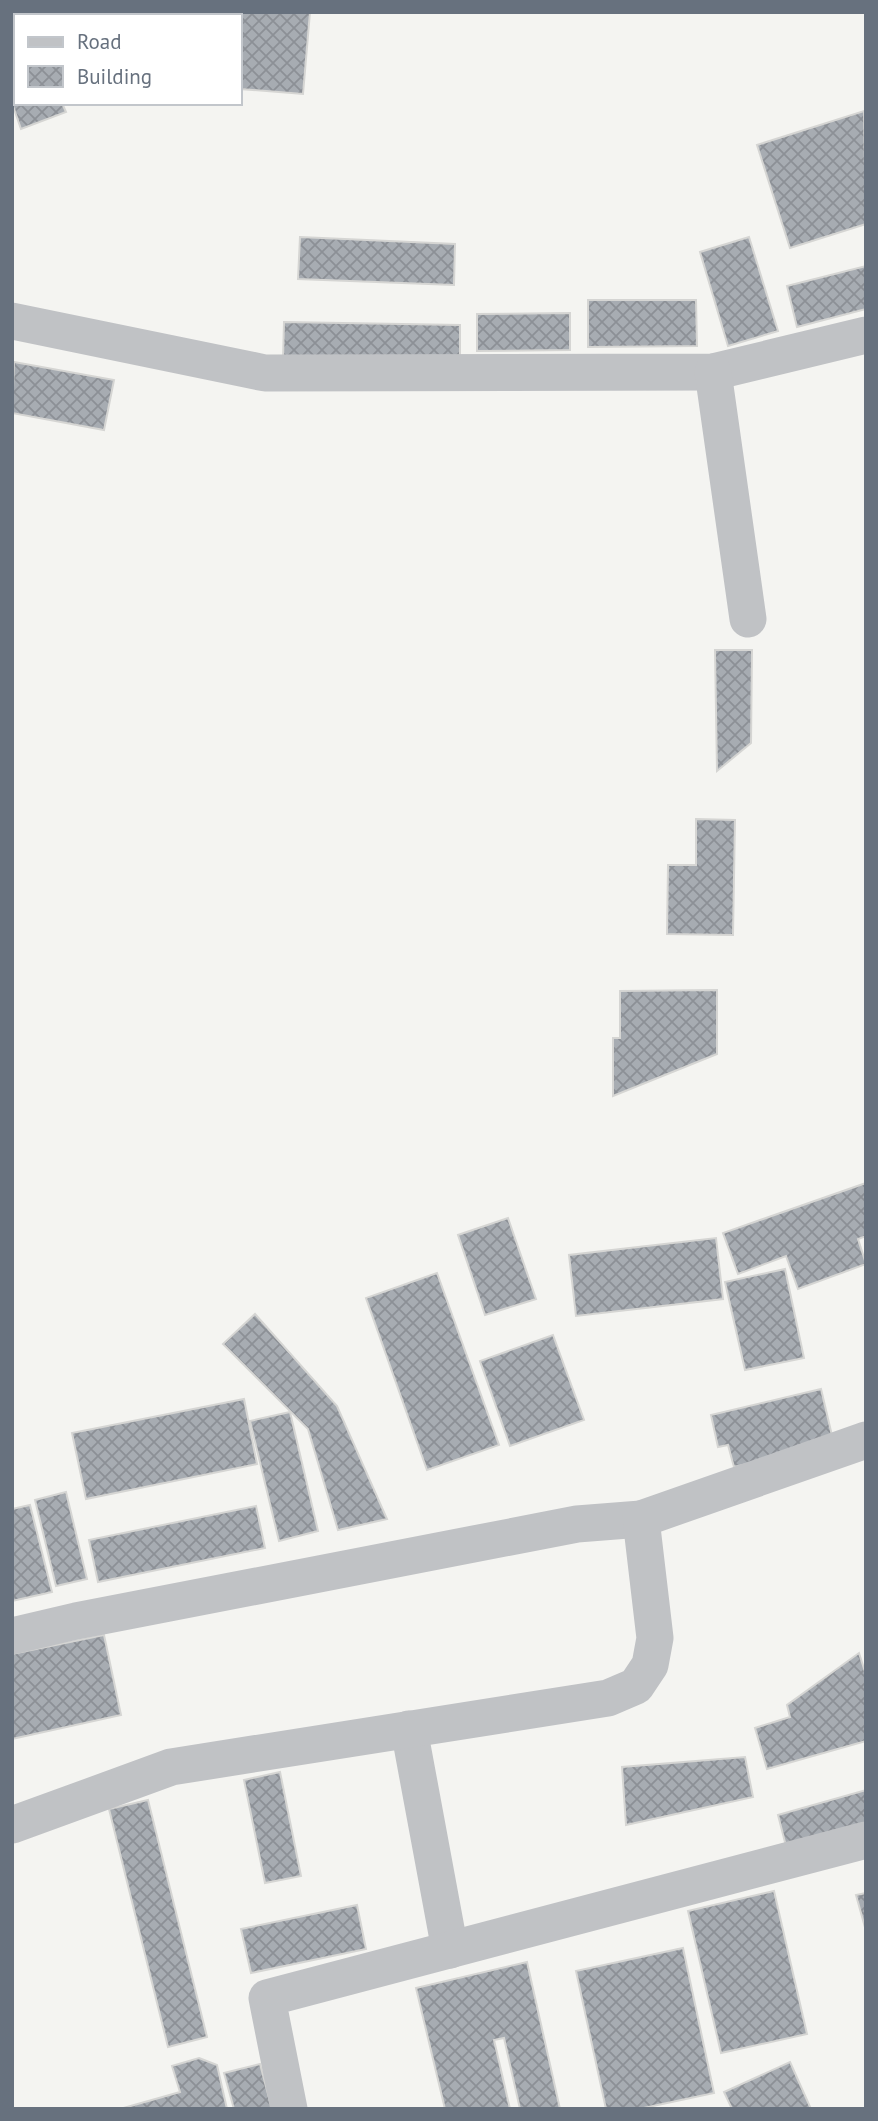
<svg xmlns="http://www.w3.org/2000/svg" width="878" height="2121" viewBox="0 0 878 2121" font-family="'PT Sans',sans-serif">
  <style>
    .building { fill: url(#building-cross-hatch); stroke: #d5d5d3; stroke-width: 2 }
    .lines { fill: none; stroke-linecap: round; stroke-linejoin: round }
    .minor { stroke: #c0c2c5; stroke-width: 37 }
  </style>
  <defs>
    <pattern id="building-cross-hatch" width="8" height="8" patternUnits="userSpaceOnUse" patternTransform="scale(1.75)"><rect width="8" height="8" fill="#a7acb2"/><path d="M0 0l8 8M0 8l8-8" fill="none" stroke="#8c9096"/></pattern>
  </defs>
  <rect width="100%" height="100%" fill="#f4f4f1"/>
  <g class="building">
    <polygon points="12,12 65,12 65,16 16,16 16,83 12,85"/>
    <rect x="70" y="12" width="120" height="4"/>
    <polygon points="212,12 310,12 303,94 240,89 240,16 212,16"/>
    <polygon points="16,97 16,103 62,103 66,112 21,129 12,103 12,99"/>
    <polygon points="864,111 866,224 790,248 757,145"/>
    <polygon points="300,237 455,244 454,285 298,279"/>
    <polygon points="749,237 778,331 728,346 700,252"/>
    <polygon points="866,266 866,309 797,327 787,286"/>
    <polygon points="588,300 696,300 697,346 588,347"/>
    <polygon points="570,313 570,350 477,351 477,314"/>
    <polygon points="284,322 460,325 460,363 283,360"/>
    <polygon points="14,362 114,380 104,430 12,413"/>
    <polygon points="715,650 752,650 751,743 717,771"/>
    <polygon points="696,819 735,820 733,935 667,934 668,865 696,865"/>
    <polygon points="717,990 717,1054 613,1096 613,1038 620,1038 620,991"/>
    <polygon points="866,1183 866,1236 858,1239 866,1264 798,1289 786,1256 738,1274 723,1233"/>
    <polygon points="508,1218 536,1299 485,1315 458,1235"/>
    <polygon points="716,1238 723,1299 576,1316 569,1255"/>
    <polygon points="785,1269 804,1358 745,1370 725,1282"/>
    <polygon points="437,1273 499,1445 427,1470 366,1298"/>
    <polygon points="255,1314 337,1406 387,1519 338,1530 308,1429 223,1344"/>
    <polygon points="553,1335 584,1420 510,1446 480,1361"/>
    <polygon points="821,1389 834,1444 734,1467 728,1445 718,1447 711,1415"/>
    <polygon points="244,1399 257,1464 86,1499 72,1433"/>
    <polygon points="290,1412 318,1531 279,1541 250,1421"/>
    <polygon points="66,1492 87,1579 56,1586 35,1500"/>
    <polygon points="30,1505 52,1592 12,1601 12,1509"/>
    <polygon points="256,1506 265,1548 98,1582 89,1540"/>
    <polygon points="104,1635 121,1715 12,1739 12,1654"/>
    <polygon points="859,1653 866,1675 866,1741 767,1769 755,1728 790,1717 787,1705"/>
    <polygon points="745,1757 753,1797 626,1825 622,1767"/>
    <polygon points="280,1772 301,1876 265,1883 244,1780"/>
    <polygon points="866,1790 866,1826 787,1850 778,1815"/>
    <polygon points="148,1800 207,2037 168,2047 109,1809"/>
    <polygon points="774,1891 807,2034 721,2053 688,1911"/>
    <polygon points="866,1893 866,1931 856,1895"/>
    <polygon points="357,1905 366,1949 251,1973 241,1929"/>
    <polygon points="683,1948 714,2093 639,2109 606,2109 576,1971"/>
    <polygon points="527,1962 560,2109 520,2109 504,2038 494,2040 510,2109 445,2109 416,1988"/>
    <polygon points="199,2058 217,2065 227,2109 120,2109 180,2092 172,2066"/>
    <polygon points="790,2062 811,2109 732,2109 724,2092"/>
    <polygon points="260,2064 272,2109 234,2109 224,2073"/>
  </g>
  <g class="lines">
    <g class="minor">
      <polyline points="12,321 265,373 713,372 866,335"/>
      <polyline points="713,372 748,619"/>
      <polyline points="12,1636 76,1621 577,1524 641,1519"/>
      <polyline points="409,1729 450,1950"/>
      <polyline points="12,1825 171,1767 608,1698 636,1686 650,1665 655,1638 641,1519 866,1440"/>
      <polyline points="289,2109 267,1998 866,1840"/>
    </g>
  </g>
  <rect width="878" height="2121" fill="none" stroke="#67717e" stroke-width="28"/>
  <rect x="14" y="14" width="228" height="91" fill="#ffffff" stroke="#c2c6cb" stroke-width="2"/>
  <rect x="28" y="37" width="35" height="10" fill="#c0c2c5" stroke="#c2c6cb" stroke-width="2"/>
  <text x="77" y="49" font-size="21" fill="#67717e">Road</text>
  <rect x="28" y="66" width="35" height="21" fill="url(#building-cross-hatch)" stroke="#c2c6cb" stroke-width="2"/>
  <text x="77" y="84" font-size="21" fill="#67717e">Building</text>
</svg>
